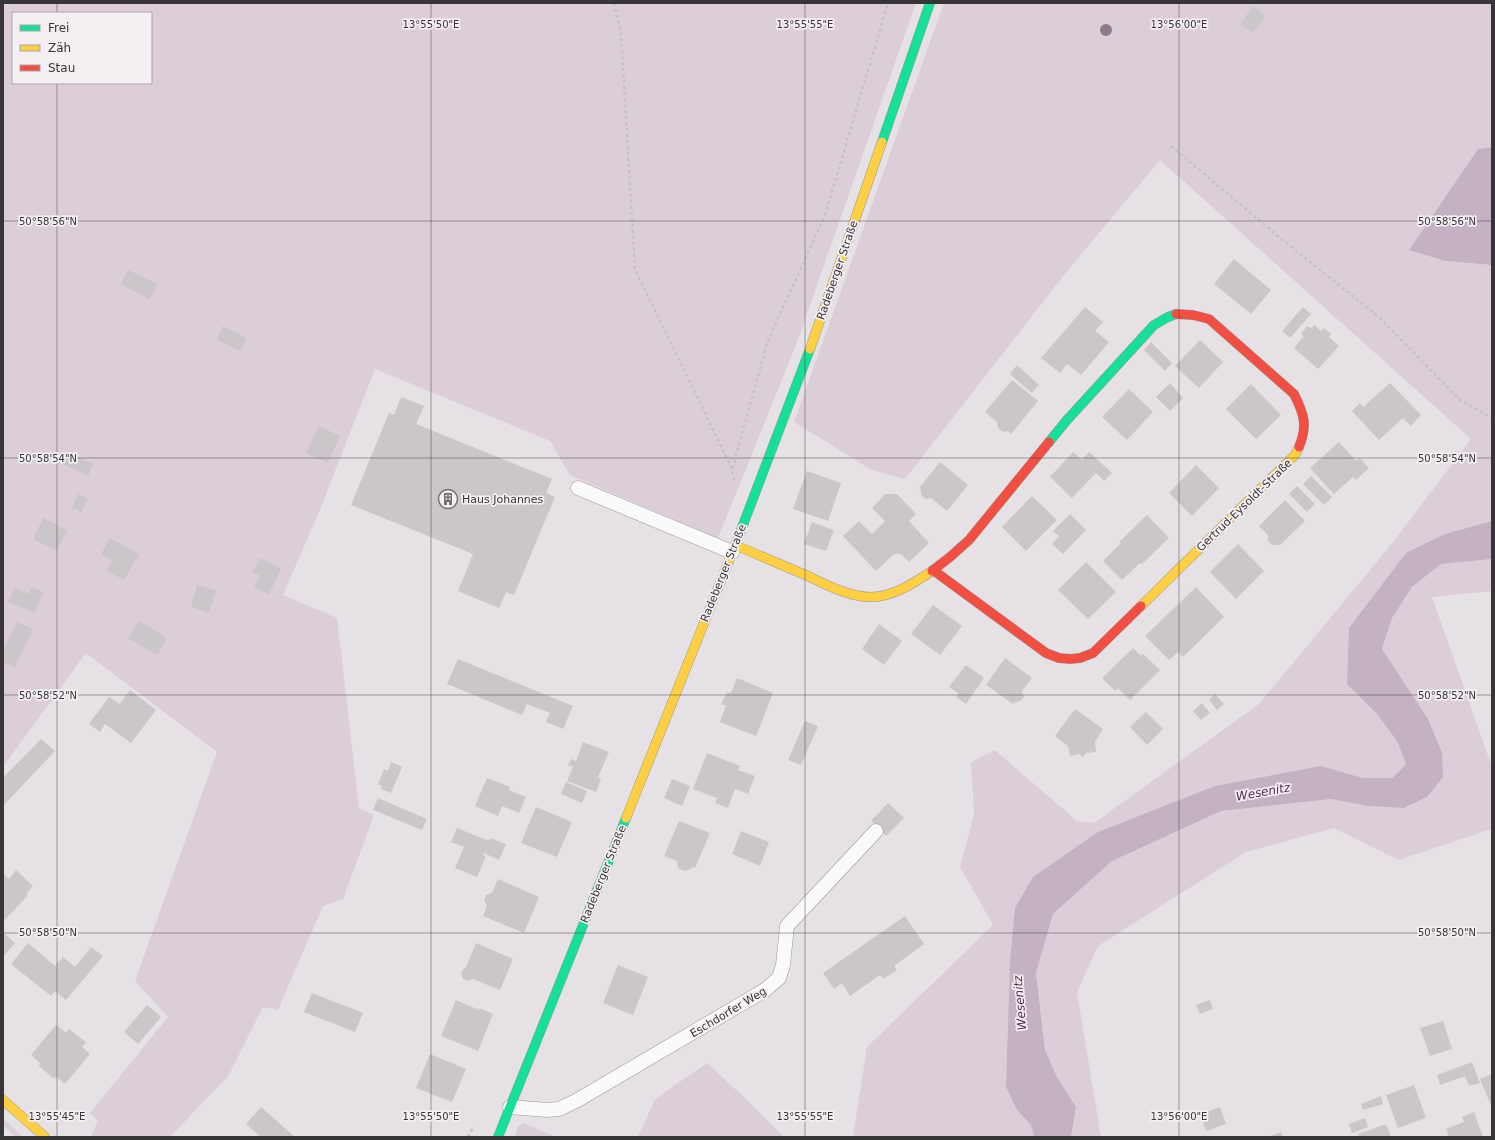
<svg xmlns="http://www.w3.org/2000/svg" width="1495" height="1140" viewBox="0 0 1495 1140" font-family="'DejaVu Sans',sans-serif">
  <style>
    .green { fill: #dcced9; fill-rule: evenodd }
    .water { fill: #c4b1c1 }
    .building { fill: #cac6c9 }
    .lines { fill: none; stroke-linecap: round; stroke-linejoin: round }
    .lane-casing { stroke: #9a979a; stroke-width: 15 }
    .fast-casing { stroke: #9a979a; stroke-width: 10 }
    .slow-casing { stroke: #9a979a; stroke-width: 10 }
    .jam-casing { stroke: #9a979a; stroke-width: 10 }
    .path { stroke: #c4c3c4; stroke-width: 2.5; stroke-dasharray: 3 3; stroke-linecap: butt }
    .lane { stroke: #fbfafb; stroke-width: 14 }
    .fast { stroke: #16e098; stroke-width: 9 }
    .slow { stroke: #ffcf43; stroke-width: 9 }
    .jam { stroke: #f24e42; stroke-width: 9 }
    .tree { fill: #8f7a8c }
    .ticks { fill: none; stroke: #373537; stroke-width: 1; stroke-opacity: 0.45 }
    .labels { text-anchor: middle; stroke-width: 3.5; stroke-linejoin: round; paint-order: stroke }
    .street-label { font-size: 11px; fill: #373537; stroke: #f5eef3 }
    .poi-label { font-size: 11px; fill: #373537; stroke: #f5eef3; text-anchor: start }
    .water-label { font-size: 12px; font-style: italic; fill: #512d4d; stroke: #f5eef3 }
    .ticks-label { font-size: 10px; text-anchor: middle; fill: #373537; stroke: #f5eef3; stroke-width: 3.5; stroke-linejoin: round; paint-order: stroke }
  </style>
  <rect width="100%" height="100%" fill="#e6e1e5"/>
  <g class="green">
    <path d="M 3,3 L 916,3 L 796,345 L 718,538 L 570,475 L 550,441 L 375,369 L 319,512 L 283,595 L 337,618 L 359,808 L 374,815 L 343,899 L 323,906 L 278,1010 L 263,1007 L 229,1075 L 170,1137 L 91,1137 L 98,1120 L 90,1113 L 168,1017 L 135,981 L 217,752 L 86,653 L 3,767 ZM 13,13 L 151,13 L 151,83 L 13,83 Z"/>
    <polygon points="944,3 1492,3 1492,147 1478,149 1409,250 1445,261 1492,265 1492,521 1445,534 1379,587 1377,714 1397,741 1406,764 1392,778 1363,778 1321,766 1215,786 1015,908 1010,960 1006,1087 1017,1110 1031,1125 1034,1135 1031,1137 853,1137 867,1047 993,925 960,867 974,815 971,762 995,750 1077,821 1094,823 1259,704 1394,541 1471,439 1160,160 1064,275 905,479 872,470 794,422"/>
    <polygon points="1492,559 1492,591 1432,597 1492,767 1492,829 1399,860 1334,828 1246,852 1098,946 1077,992 1101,1137 1071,1137 1076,1107 1057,1077 1045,1050 1036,973 1053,914 1112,861 1221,811 1331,799 1368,806 1403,808 1428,719 1382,649 1392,618 1412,587 1441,564"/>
    <polygon points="707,1063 747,1100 784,1137 638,1137 655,1099"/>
    <polygon points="3,1118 22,1136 22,1137 16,1137 3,1126"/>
    <polygon points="524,1123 556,1137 515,1137 518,1126"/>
  </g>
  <g class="water">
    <polygon points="1492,147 1492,265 1445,261 1409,250 1478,149"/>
    <polygon points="1492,521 1492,559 1441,564 1412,587 1392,618 1382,649 1428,719 1442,753 1443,777 1427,797 1403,808 1368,806 1331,799 1221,811 1112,861 1053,914 1036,973 1045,1050 1057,1077 1076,1107 1071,1137 1031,1137 1034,1135 1031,1125 1017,1110 1006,1087 1010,960 1015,908 1033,877 1098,832 1215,786 1321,766 1363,778 1392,778 1406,764 1397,741 1377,714 1347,684 1349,628 1406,553 1445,534"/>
  </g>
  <g class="building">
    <polygon points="1253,6 1266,16 1253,33 1240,24"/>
    <polygon points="1234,259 1271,290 1251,314 1214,284"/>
    <polygon points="128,270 157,284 150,299 121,285"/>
    <polygon points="1085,307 1103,322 1095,331 1109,342 1081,375 1067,364 1060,373 1041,358"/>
    <polygon points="1303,307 1311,314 1290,338 1282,331"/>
    <polygon points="1314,325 1321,331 1324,328 1331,334 1329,337 1339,346 1318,369 1294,348 1304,336 1301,334 1307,326 1311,328"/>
    <polygon points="223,326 247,338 240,351 217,339"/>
    <polygon points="1200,340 1223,362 1199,388 1175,366"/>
    <polygon points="1151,342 1172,363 1165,371 1144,350"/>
    <polygon points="1017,365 1039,385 1032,393 1010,374"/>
    <polygon points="1012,380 1038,401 1011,434 1008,431 1003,432 998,428 997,422 985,412"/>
    <polygon points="1170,383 1183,398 1170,411 1156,397"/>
    <polygon points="1390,383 1421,415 1411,426 1403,418 1379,440 1352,411 1360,403 1363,407"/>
    <polygon points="1251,384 1281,415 1256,439 1226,409"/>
    <polygon points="1129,389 1153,412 1127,440 1102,417"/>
    <polygon points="401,397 424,406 416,424 552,479 546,493 555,497 514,595 506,592 499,608 458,591 473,554 351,505 389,413 394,415"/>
    <polygon points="319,426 340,436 328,463 306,453"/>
    <polygon points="1339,442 1356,461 1360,458 1369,468 1356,480 1353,477 1334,494 1310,468"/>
    <polygon points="67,452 93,464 88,476 62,464"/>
    <polygon points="1073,452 1082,460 1089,452 1112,473 1104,481 1096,473 1072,498 1050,477"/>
    <polygon points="940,462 968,485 947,511 931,498 926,499 921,495 921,490 919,488"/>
    <polygon points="1196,465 1219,488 1192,516 1169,493"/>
    <polygon points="807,471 841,483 828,521 793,509"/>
    <polygon points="1311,476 1332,497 1324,505 1303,484"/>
    <polygon points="1297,486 1315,504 1307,512 1289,494"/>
    <polygon points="78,494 88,499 81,512 72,508"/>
    <polygon points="885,494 897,494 916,514 909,521 929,543 909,562 901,554 894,554 876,571 843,536 859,521 872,534 885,521 872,508"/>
    <polygon points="1032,496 1057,520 1026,551 1002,527"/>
    <polygon points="1285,500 1305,521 1279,546 1278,545 1272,545 1268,541 1268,535 1259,526"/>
    <polygon points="1070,514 1086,530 1063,554 1052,544 1059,536 1053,531"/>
    <polygon points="1147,515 1169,538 1142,564 1140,563 1122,580 1103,561 1121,543 1119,542"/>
    <polygon points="43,518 67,530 57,551 33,539"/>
    <polygon points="812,522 834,530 826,551 804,544"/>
    <polygon points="110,538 139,554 124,580 107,571 112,560 101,554"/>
    <polygon points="1238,544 1264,571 1236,599 1210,572"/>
    <polygon points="260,558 281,569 269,594 254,587 260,576 253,572"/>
    <polygon points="1086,562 1116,592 1088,619 1058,590"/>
    <polygon points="197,585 216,590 209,613 191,607"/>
    <polygon points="32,587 43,592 35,613 8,602 14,588 28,594"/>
    <polygon points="1196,587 1224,617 1183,657 1178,652 1169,660 1145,636"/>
    <polygon points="933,605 962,626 940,655 911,634"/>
    <polygon points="139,621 167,638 157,655 128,638"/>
    <polygon points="17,622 33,629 15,667 3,662 3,651"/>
    <polygon points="879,624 902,641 884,665 862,649"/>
    <polygon points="1133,648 1141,656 1143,654 1160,670 1130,700 1118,688 1115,691 1102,678"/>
    <polygon points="1005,658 1032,678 1022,691 1024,697 1020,701 1015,702 1013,704 986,685"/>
    <polygon points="458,659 573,706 563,729 546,722 550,713 527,704 522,715 447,684"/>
    <polygon points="966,665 984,678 966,704 956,697 959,694 949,687"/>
    <polygon points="737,678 773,693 756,736 720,722 726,706 721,704 727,692 731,693"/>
    <polygon points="130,690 156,710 131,743 105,724 100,732 89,724 109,697 120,704"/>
    <polygon points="1215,694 1224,704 1217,710 1209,700"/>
    <polygon points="1202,703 1210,713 1201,720 1193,711"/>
    <polygon points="1075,709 1103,729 1095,742 1096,752 1086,753 1083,757 1079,754 1070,756 1068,746 1055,736"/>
    <polygon points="1146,712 1163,729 1147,745 1130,727"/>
    <polygon points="805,721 818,726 801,765 788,760"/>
    <polygon points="41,739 55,751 3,806 3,778"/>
    <polygon points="583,742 609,752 598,777 601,779 596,792 567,781 573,767 568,765 571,759 576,761"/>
    <polygon points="707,753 740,766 738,770 755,776 748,794 735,789 728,808 715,803 717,798 693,789"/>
    <polygon points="391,762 402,767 391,793 381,789 382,786 378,784 384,769 388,771"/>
    <polygon points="487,778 510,787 509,790 526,797 519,813 502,806 498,816 475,806"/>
    <polygon points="672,779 690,786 682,806 664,798"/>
    <polygon points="566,782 587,791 582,803 561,794"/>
    <polygon points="378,798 427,819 422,830 373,810"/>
    <polygon points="888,803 904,818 886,836 871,821"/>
    <polygon points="536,807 572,822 557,857 521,843"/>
    <polygon points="679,821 710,833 695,868 692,867 691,869 685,871 679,869 677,864 678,861 664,856"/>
    <polygon points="457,828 489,841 490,838 506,844 499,860 484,853 483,855 486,856 477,877 455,868 464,847 451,842"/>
    <polygon points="741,831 769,842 760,866 732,854"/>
    <polygon points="16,870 33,886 26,894 28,895 3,922 3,873 9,879"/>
    <polygon points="498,879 539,897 524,933 483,916 487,906 484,900 486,895 492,893"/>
    <polygon points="905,916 924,944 894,966 897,970 883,979 880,975 850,996 842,983 834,989 823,973"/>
    <polygon points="3,932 15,943 3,957"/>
    <polygon points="28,943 55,966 63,957 75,967 91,947 103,956 66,1000 55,991 51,996 11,964"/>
    <polygon points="476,943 513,959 500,990 473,979 468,981 463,979 461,974 463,969 466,967"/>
    <polygon points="618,965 648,977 633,1015 603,1003"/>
    <polygon points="312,993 363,1013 355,1032 304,1012"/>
    <polygon points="456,1000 479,1010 479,1008 493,1014 478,1051 441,1036"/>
    <polygon points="1210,1000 1213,1009 1200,1014 1196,1005"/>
    <polygon points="147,1005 161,1017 138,1044 124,1032"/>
    <polygon points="1443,1021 1452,1049 1430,1056 1420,1028"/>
    <polygon points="56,1025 66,1033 69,1029 86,1042 82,1047 90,1054 65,1084 57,1077 53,1078 39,1066 40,1063 31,1055"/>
    <polygon points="430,1054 466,1069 452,1102 416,1088"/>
    <polygon points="1472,1062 1480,1083 1469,1086 1465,1076 1440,1085 1437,1075"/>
    <polygon points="1492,1074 1492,1108 1480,1079"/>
    <polygon points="1414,1085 1426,1118 1398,1128 1386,1095"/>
    <polygon points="1381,1096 1383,1104 1363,1110 1361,1104"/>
    <polygon points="261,1107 295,1137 261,1137 246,1124"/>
    <polygon points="1220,1107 1226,1124 1206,1131 1200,1114"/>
    <polygon points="1474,1112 1483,1137 1449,1137 1446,1129 1464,1122 1462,1117"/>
    <polygon points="1365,1118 1368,1127 1352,1133 1349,1124"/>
    <polygon points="1386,1124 1391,1137 1359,1137 1358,1134"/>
    <polygon points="1281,1132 1283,1137 1267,1137"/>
  </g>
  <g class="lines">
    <defs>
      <g id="lane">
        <polyline points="578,488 732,552"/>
        <polyline points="510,1107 547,1110 559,1109 576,1101 765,990 779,978 783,965 787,926 876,831"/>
      </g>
      <g id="fast">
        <polyline points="882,142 930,3"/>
        <polyline points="1049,442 1067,420 1154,325 1168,317 1176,314"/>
        <polyline points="738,538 810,349"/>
        <polyline points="498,1137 626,818"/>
      </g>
      <g id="slow">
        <polyline points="810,349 882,142"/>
        <path d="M 735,545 C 759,555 783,566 808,576 C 827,585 849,597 871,597 C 893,597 914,583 932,571"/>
        <polyline points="1141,606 1295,455 1299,447"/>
        <polyline points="626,818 738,538"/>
        <polyline points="3,1100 45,1137"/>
      </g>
      <g id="jam">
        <path d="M 1176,314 L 1193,315 L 1209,319 L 1294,394 C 1304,414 1308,425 1299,447"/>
        <polyline points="933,570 1046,653 1059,658 1070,659 1080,658 1093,653 1141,606"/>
        <polyline points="932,571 950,557 969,540 1049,442"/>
      </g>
    </defs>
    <use href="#lane" class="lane-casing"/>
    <use href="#fast" class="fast-casing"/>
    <use href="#slow" class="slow-casing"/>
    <use href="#jam" class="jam-casing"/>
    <g class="path">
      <polyline points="614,3 621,33 635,269 732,469"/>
      <polyline points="1171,146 1279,237 1380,318 1460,400 1492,418"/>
      <polyline points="734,480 732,470 767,343 825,215 888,3"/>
      <polyline points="468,1137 474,1126"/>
    </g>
    <use href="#lane" class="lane"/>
    <use href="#fast" class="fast"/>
    <use href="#slow" class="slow"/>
    <use href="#jam" class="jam"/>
  </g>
  <circle class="tree" cx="1106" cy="30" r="6"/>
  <path class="ticks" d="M 57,3 L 57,13M 431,3 L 431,1137M 805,3 L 805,1137M 1179,3 L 1179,1137M 57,83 L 57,1137M 3,221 L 1492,221M 3,458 L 1492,458M 3,695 L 1492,695M 3,933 L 1492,933"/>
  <defs>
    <symbol id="building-ring" viewBox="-11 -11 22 22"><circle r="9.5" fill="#f5eef3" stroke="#747174" stroke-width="1.5"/><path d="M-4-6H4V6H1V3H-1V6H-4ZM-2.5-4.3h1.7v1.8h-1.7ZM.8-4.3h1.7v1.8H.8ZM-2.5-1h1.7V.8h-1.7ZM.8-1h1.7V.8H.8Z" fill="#747174"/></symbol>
  </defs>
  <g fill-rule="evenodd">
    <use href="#building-ring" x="437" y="488" width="22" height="22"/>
  </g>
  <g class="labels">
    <g class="street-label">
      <text transform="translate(837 270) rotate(-71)" y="4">Radeberger Straße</text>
      <text transform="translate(1244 505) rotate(-44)" y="4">Gertrud-Eysoldt-Straße</text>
      <text transform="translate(723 573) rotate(-68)" y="4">Radeberger Straße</text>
      <text transform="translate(603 874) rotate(-68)" y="4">Radeberger Straße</text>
      <text transform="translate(728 1012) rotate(-31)" y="4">Eschdorfer Weg</text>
    </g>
    <g class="poi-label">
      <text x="462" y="503">Haus Johannes</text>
    </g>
    <g class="water-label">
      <text transform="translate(1263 792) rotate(-10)" y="4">Wesenitz</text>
      <text transform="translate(1020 1003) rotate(-95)" y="4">Wesenitz</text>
    </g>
  </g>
  <g class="ticks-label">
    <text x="431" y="28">13°55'50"E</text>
    <text x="805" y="28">13°55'55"E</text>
    <text x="1179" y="28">13°56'00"E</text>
    <text x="48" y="225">50°58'56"N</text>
    <text x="1447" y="225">50°58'56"N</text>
    <text x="48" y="462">50°58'54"N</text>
    <text x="1447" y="462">50°58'54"N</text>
    <text x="48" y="699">50°58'52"N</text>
    <text x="1447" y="699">50°58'52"N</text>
    <text x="48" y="936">50°58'50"N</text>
    <text x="1447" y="936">50°58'50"N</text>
    <text x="57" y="1120">13°55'45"E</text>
    <text x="431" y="1120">13°55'50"E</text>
    <text x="805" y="1120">13°55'55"E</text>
    <text x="1179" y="1120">13°56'00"E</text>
  </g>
  <rect width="1495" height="1140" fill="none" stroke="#373537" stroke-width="8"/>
  <rect x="12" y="12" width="140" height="72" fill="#f5eef3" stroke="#a9a4a8"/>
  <rect x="20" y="25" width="20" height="6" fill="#16e098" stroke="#a9a4a8"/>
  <text x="48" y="32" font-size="12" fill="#373537">Frei</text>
  <rect x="20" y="45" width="20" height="6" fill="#ffcf43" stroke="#a9a4a8"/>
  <text x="48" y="52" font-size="12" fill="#373537">Zäh</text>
  <rect x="20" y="65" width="20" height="6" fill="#f24e42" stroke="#a9a4a8"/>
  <text x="48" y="72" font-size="12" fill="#373537">Stau</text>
</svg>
